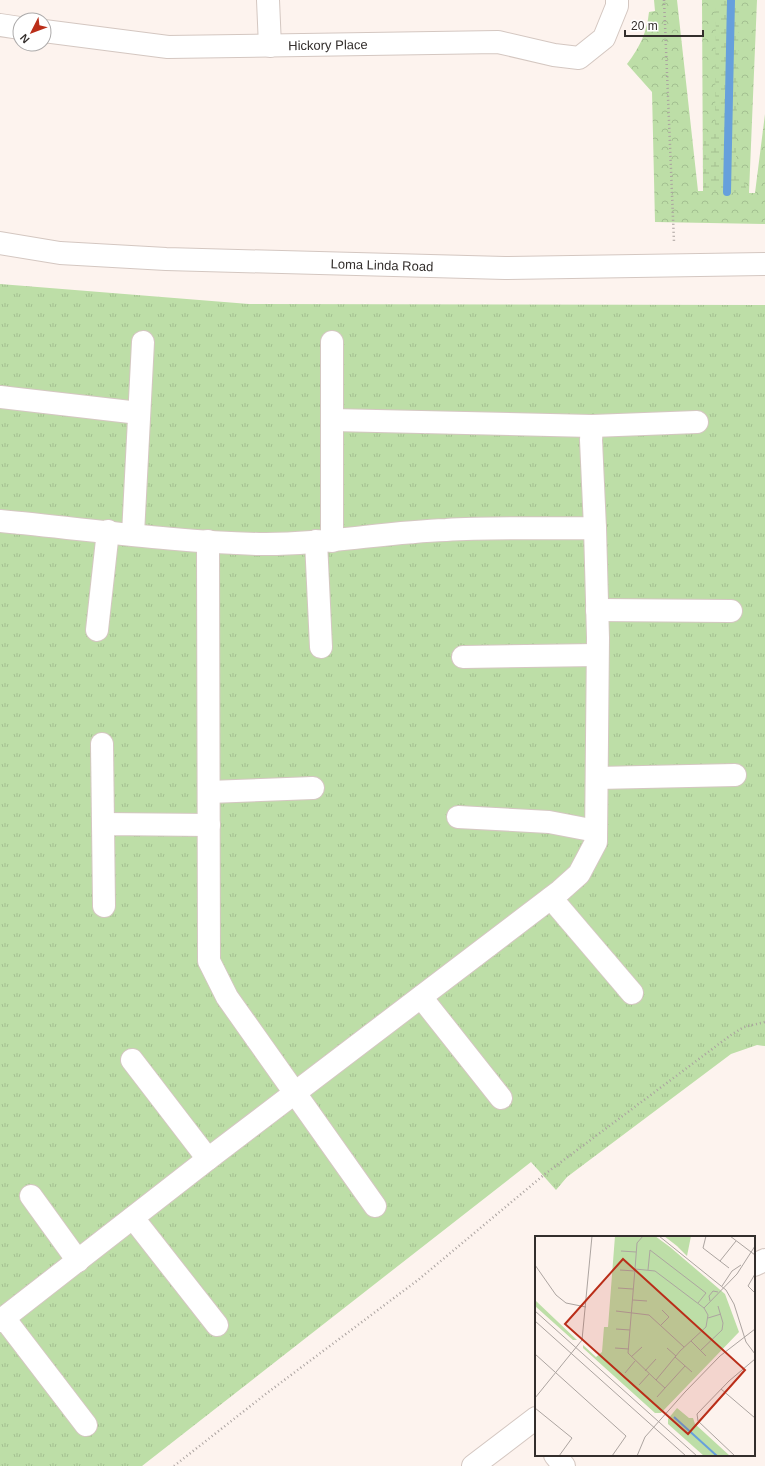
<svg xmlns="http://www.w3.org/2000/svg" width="765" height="1466" viewBox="0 0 765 1466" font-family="Arial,sans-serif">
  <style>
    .grass { fill: url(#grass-tufts) }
    .forest { fill: url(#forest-crowns) }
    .wetland { fill: url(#wetland-marsh) }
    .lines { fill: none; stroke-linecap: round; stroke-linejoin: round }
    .stream { stroke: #66a0dc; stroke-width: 8 }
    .minor-casing { stroke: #d4c7c1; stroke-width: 24 }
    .path { stroke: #aaa29f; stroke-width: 2.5; stroke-dasharray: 1 3; stroke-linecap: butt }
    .minor { stroke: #fff; stroke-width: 22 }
    .labels { text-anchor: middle; stroke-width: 3; stroke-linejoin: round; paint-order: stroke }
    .street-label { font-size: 13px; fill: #332e2c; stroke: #fff }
    .inset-river { fill: none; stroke: #66a0dc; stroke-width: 2 }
    .inset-road { fill: none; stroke: #aca4a0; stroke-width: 1 }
    .view { fill: #ba2e19; fill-opacity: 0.15; stroke: #ba2e19; stroke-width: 2 }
    .inset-edge { fill: none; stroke: #332e2c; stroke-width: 2 }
  </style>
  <defs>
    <pattern id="grass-tufts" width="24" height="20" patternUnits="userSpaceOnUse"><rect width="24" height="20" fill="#bddea7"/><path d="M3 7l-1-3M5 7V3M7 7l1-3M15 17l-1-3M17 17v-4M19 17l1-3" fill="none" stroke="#a3bf90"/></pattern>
    <pattern id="forest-crowns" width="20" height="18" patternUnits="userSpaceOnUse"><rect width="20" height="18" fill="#bddea7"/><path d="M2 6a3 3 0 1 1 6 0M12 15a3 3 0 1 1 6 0" fill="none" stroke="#a3bf90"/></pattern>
    <pattern id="wetland-marsh" width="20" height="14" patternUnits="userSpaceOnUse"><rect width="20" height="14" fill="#bddea7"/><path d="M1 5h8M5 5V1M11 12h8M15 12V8" fill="none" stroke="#a3bf90"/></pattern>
  </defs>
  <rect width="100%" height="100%" fill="#fdf3ee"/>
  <polygon class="grass" points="0,284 249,304 765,305 765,1046 757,1045 731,1054 567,1177 556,1190 531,1162 142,1466 0,1466"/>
  <path class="forest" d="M 654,0 L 677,0 L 698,191 L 703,191 L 702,0 L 757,0 L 749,193 L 755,193 L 765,114 L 765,224 L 655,222 L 652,92 L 627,64 C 640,47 647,32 649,12 L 655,11 Z"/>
  <polygon class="wetland" points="716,0 739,0 736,159 739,174 749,193 703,191 703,139 710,137 715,132"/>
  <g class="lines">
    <polyline class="stream" points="727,192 731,0"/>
    <defs>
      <g id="minor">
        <polyline points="268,0 270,46"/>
        <polyline points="0,25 20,28"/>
        <path id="s1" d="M 44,31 L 168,47 L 498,42 L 554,55 L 579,58 L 604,38 L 617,6 L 617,0"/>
        <path id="s2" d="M 0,243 L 60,253 L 166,259 L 505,268 L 765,264"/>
        <polyline points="0,397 139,413"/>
        <polyline points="332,420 592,426 591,440 595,528"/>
        <polyline points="592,426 697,422"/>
        <path d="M 0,521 C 86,529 173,542 259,544 C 322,545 384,532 446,530 C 496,527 545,529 595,528 L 598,638 L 596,842 L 579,874 L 560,891 L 208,1159 L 0,1321"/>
        <polyline points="133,534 143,342"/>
        <polyline points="208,541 209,961 227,997 375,1206"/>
        <polyline points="316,541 321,647"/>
        <polyline points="332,541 332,342"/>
        <polyline points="597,610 731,611"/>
        <polyline points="97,630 108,531"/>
        <polyline points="463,657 597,655"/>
        <polyline points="102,744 103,824"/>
        <polyline points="597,778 735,775"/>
        <polyline points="209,792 313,788"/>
        <polyline points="458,817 549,822 596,831"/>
        <polyline points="551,898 632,993"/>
        <polyline points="104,906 103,824 209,825"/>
        <polyline points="421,997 501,1098"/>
        <polyline points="132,1060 208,1159"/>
        <polyline points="31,1196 78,1261"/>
        <polyline points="133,1218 217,1325"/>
        <polyline points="754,1265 765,1260"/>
        <polyline points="4,1318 86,1425"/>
        <polyline points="555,1455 564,1466"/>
        <polyline points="473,1466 536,1418"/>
      </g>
    </defs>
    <use href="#minor" class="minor-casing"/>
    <g class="path">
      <polyline points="664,0 674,242"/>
      <polyline points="174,1466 267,1393 418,1280 545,1174 731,1035 744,1027 765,1022"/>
    </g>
    <use href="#minor" class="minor"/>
  </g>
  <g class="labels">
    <g class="street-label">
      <text dy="5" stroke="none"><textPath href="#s1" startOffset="285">Hickory Place</textPath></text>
      <text dy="5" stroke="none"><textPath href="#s2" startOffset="383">Loma Linda Road</textPath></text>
    </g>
  </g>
  <g transform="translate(535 1236)">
    <rect width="220" height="220" fill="#fdf3ee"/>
    <path d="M 80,0 L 120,0 L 135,11 L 190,58 L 204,96 L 126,177 L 120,177 L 48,112 L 48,109 L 61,121 L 67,116 L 69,91 L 73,91 ZM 0,63 L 1,65 L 42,104 L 38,104 L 0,70 Z" fill="#bddea7"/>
    <path d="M 129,0 L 156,0 L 152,20 L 142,10 ZM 142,172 L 154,182 L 158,182 L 160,188 L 195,220 L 169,220 L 133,188 L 133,183 Z" fill="#bddea7"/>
    <path d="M 141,179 L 161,198 L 186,220 L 178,220 L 158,202 L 159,200 L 138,182 Z" fill="#bddea7"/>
    <path class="inset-river" d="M 139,181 L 182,220"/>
    <path class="inset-road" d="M 108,0 L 102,7 L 100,33 L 120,35 L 169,72 L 202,38 L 220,10M 124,0 L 191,54 L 199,68 L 211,106 L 220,118M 171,0 L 168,12 L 194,32M 195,0 L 220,19M 86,15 L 101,16M 185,25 L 201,5M 0,29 L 21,59 L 31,67 L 51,71M 100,33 L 93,117 L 121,144 L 145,115 L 171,91 L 173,79 L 169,72M 85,34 L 100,35M 113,34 L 115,14 L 171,57 L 163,67M 220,38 L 213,50 L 220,57M 187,50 L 197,35 L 206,29M 83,52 L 98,53M 98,64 L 112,65M 175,65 L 174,60 L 178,55 L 183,56M 0,75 L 162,220M 81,75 L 114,79 L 149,111M 173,82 L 186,78M 0,85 L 151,220M 126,89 L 134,81 L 127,74M 81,93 L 95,94M 156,105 L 171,120M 80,112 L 94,113M 132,112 L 141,120M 165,115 L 187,94 L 188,87 L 183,70M 0,118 L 91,200 L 77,220M 96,121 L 107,111M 140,121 L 157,136M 110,135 L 121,123M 90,137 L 100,125M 121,144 L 130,152 L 150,130M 104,149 L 114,138M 186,153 L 220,182M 122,161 L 130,152M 0,162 L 47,104 L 57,0M 0,172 L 37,202 L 24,220M 102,220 L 110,201 L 150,156 L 185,120 L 220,93M 200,220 L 163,185 L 162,178 L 194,145 L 220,123"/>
    <path class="view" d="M 88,23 L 210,134 L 153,198 L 30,88 Z"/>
    <rect width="220" height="220" class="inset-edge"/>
  </g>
  <g transform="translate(32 32) rotate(228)"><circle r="19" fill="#ffffff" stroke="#adabab"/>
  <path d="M0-3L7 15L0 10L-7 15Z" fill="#ba2e19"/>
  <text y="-6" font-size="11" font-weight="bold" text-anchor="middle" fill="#332e2c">N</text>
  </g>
  <path d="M625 30v6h78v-6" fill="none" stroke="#332e2c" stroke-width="2"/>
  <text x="631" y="30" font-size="12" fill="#332e2c" stroke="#ffffff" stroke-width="3" paint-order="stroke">20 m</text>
</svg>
